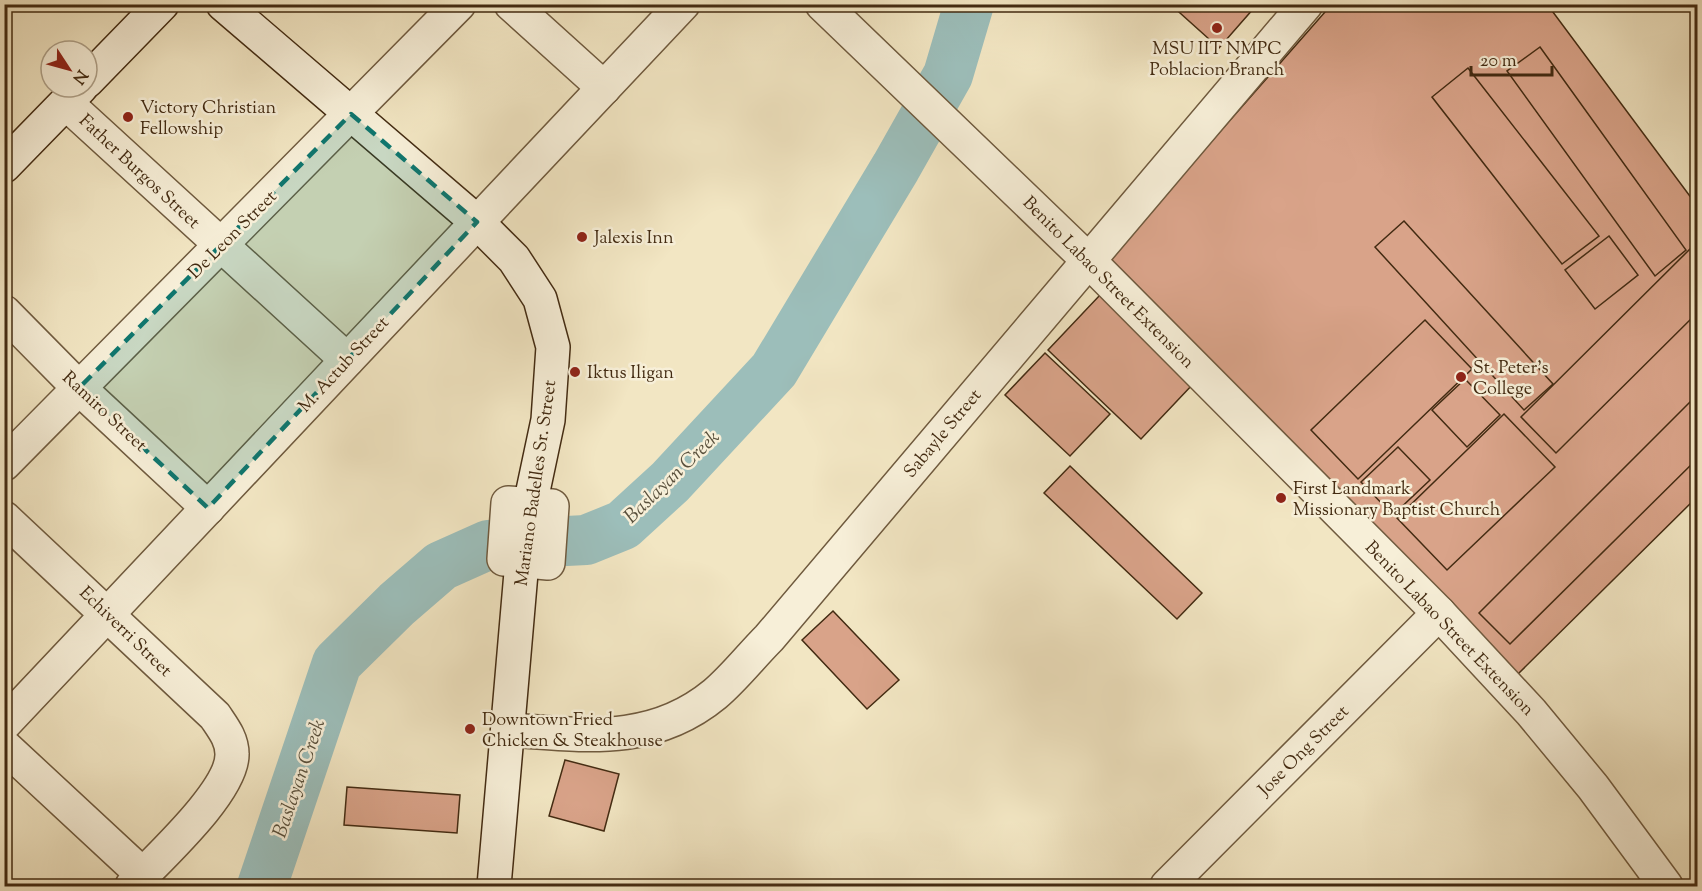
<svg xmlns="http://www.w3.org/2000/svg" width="1702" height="891" viewBox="0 0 1702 891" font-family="'Sorts Mill Goudy',serif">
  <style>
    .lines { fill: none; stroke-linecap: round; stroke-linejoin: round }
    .river { stroke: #9cbeba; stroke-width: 50 }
    .building { fill: #d9a389; stroke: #432b12; stroke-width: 1.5 }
    .minor-casing { stroke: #6f5a3e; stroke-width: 36 }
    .tertiary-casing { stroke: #6f5a3e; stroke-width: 36 }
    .secondary-casing { stroke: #432b12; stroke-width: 36 }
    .minor { stroke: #f7efd8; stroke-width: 33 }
    .tertiary { stroke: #f7efd8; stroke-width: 33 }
    .secondary { stroke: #f7efd8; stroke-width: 33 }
    .marked { fill: #0f766e; fill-opacity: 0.2; stroke: #0f766e; stroke-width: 4.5; stroke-dasharray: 12 8; stroke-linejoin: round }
    .poi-dot { fill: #8f2418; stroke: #f7efd8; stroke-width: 2 }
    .labels { text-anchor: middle; stroke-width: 5; stroke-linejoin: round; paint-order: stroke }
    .poi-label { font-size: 18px; fill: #432b12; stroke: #f7efd8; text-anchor: start }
    .street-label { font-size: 18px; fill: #432b12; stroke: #f7efd8 }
    .water-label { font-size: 20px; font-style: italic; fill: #59503c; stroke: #f7efd8 }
  </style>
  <rect width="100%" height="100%" fill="#f2e6c3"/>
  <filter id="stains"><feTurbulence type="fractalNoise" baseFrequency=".00333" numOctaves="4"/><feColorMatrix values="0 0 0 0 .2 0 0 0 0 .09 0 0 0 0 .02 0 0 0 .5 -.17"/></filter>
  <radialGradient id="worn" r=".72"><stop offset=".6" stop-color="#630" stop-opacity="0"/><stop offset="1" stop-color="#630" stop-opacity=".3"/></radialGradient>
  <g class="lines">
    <polyline class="river" points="262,886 337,663 397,604 441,566 488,545 586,540 623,525 670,482 774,370 896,167 948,75 969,4"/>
  </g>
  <g class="building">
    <polygon points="1170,4 1250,4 1254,8 1219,48"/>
    <polygon points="1332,4 1547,4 1698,207 1698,496 1518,674 1109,258"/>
    <polygon points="1540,47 1686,250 1655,276 1507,71"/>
    <polygon points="1468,68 1599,236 1562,264 1432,97"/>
    <polygon points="1404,221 1553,384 1524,410 1375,247"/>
    <polygon points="1609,236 1638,275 1595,309 1565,270"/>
    <polygon points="1692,247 1698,253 1698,312 1556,453 1521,417"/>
    <polygon points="1100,295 1193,384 1141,439 1048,350"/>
    <polygon points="1425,320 1472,369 1358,479 1311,430"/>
    <polygon points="1045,353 1110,414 1070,456 1005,395"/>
    <polygon points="1465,379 1500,415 1467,447 1432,410"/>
    <polygon points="1698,394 1698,458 1510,644 1479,613"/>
    <polygon points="1504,414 1555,467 1447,570 1397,518"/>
    <polygon points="1398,447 1430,480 1393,515 1361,482"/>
    <polygon points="1070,466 1202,593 1177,619 1044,493"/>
    <polygon points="833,611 899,680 867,709 802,640"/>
    <polygon points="565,760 619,774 604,831 549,816"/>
    <polygon points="347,787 460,795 457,833 344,825"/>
  </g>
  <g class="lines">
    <defs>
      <g id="minor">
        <polyline points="511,4 604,88"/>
        <polyline points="66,103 347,360"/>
        <polyline points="4,312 79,388 208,508"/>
        <polyline points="4,464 459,4"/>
        <polygon points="508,503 552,506 548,563 504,559"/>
        <polyline points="1167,886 1439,613"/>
      </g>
      <g id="tertiary">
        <polyline points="822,4 1088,260 1439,613 1531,712 1593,787 1666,886"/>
        <path d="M 4,518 L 215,716 C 223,728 232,739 232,754 C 233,791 157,859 132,886"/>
        <polyline points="4,724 683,4"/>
        <path d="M 509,730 C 584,735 652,746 715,694 C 734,678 751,656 769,638 L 1306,4"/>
        <polyline points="4,746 143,875"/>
      </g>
      <g id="secondary">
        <polyline points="223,4 477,222 514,259 540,299 553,347 548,420 530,505 522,561 494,886"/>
        <polyline points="87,81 162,4"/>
        <polyline points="4,166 81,87"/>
      </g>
    </defs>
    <use href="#minor" class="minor-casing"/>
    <use href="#tertiary" class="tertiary-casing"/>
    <use href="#secondary" class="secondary-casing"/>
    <use href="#minor" class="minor"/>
    <use href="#tertiary" class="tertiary"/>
    <use href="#secondary" class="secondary"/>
  </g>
  <path class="marked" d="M 351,114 L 477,222 L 208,508 L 79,388 Z"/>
  <g class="poi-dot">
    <circle cx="1217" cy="28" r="6"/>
    <circle cx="128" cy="117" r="6"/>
    <circle cx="582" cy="237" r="6"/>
    <circle cx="575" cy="372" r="6"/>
    <circle cx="1461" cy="377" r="6"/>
    <circle cx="1281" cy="498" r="6"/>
    <circle cx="470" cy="729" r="6"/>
  </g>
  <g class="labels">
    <g class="poi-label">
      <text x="1217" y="54" text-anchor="middle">MSU IIT NMPC<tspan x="1217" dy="21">Poblacion Branch</tspan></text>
      <text x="140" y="113">Victory Christian<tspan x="140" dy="21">Fellowship</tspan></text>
      <text x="594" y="243">Jalexis Inn</text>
      <text x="1473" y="373">St. Peter's<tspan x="1473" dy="21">College</tspan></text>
      <text x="587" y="378">Iktus Iligan</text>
      <text x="1293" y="494">First Landmark<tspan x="1293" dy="21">Missionary Baptist Church</tspan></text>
      <text x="482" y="725">Downtown Fried<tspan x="482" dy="21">Chicken &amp; Steakhouse</tspan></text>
    </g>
    <g class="street-label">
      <text transform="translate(140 171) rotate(43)" y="6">Father Burgos Street</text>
      <text transform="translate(232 234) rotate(-45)" y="6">De Leon Street</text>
      <text transform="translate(1109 282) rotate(45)" y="6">Benito Labao Street Extension</text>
      <text transform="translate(343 364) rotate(-47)" y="6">M. Actub Street</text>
      <text transform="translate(105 411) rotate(43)" y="6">Ramiro Street</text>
      <text transform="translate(942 433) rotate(-50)" y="6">Sabayle Street</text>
      <text transform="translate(535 483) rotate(-82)" y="6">Mariano Badelles Sr. Street</text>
      <text transform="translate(1450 628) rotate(46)" y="6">Benito Labao Street Extension</text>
      <text transform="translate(126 631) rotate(44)" y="6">Echiverri Street</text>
      <text transform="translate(1303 750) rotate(-45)" y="6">Jose Ong Street</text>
    </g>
    <g class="water-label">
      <text transform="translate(671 476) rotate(-44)" y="7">Baslayan Creek</text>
      <text transform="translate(298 778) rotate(-71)" y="7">Baslayan Creek</text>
    </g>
  </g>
  <rect width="1702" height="891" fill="none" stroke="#f2e6c3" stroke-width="24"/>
  <rect x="6" y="6" width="1690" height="879" fill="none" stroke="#432b12" stroke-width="3"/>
  <rect x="12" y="12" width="1678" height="867" fill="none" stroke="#432b12" stroke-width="1.5"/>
  <g transform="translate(69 69) rotate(126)"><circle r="28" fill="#f7efd8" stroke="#afa189" stroke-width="1.5"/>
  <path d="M0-4.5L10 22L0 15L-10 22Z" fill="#8f2418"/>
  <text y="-9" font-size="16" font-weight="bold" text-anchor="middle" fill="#432b12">N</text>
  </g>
  <path d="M1471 66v9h81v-9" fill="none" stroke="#432b12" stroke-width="3"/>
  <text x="1480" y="66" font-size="18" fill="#432b12" stroke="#f7efd8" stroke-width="4.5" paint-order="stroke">20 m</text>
  <rect width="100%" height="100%" filter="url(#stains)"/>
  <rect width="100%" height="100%" fill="url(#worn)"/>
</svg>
